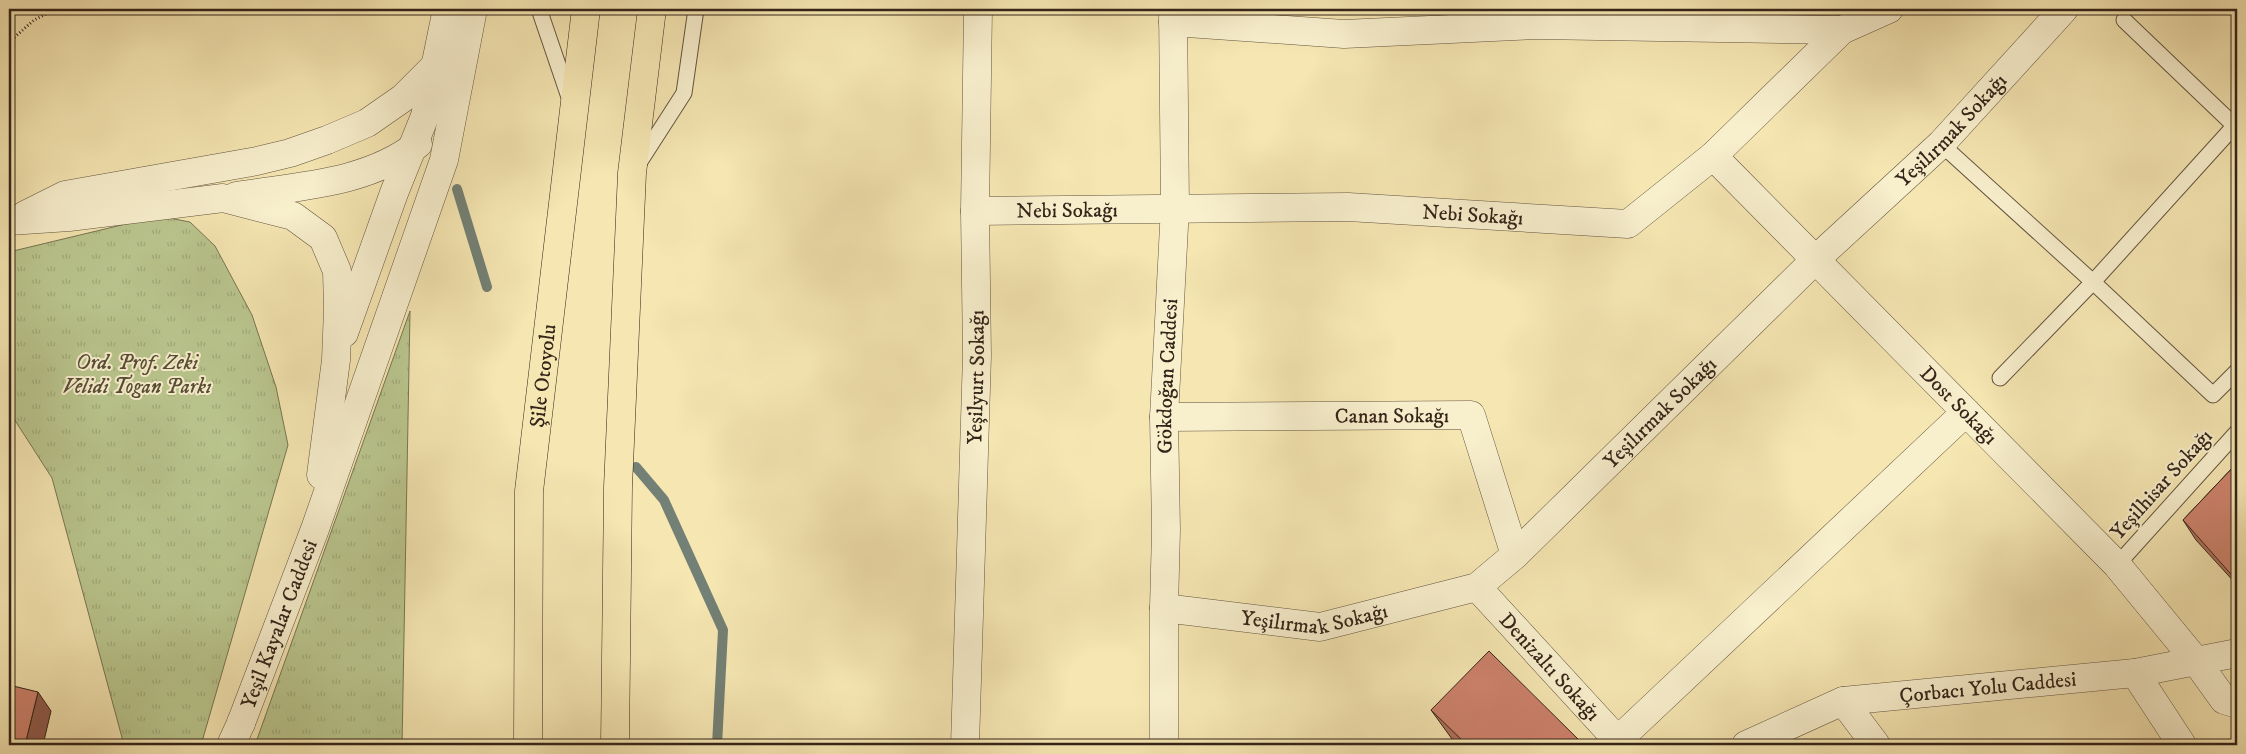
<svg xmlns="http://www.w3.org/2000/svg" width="2246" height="754" viewBox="0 0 2246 754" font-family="'IM FELL DW Pica',serif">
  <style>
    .park { fill: url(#park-tufts); stroke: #777554 }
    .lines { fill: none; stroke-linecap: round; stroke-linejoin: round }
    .stream { stroke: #738075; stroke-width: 10 }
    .service-casing { stroke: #64543f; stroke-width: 17 }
    .minor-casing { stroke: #64543f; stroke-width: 29 }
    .tertiary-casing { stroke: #64543f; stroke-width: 29 }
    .trunk-casing { stroke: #342419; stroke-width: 29 }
    .path { stroke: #342419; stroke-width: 3; stroke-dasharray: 1 2.5; stroke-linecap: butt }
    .service { stroke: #f8efcd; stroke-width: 15 }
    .minor { stroke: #f8efcd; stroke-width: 28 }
    .tertiary { stroke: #f8efcd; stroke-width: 28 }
    .trunk { stroke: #f5e6b2; stroke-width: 28 }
    .wall { fill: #b0705d; stroke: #342419 }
    .shaded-wall { fill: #905b4c; stroke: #342419 }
    .building { fill: #cd826c; stroke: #342419 }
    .labels { text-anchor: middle; stroke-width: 4; stroke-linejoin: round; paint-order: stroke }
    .street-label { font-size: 21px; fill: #342419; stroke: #f8efcd }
    .park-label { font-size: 21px; font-style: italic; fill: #564c36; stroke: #f8efcd }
  </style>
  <defs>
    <pattern id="park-tufts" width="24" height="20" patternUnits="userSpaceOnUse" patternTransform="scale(1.25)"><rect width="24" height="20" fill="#bac68e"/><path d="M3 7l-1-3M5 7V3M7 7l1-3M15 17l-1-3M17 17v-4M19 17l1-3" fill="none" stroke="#a0aa7a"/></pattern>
  </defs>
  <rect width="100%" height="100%" fill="#f5e6b2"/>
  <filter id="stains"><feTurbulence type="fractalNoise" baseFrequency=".004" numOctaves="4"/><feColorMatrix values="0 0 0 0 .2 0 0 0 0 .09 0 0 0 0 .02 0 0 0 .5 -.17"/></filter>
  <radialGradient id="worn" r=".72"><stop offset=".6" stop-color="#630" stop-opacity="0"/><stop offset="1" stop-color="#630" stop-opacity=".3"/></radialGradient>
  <g class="park">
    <polygon points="159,216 190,222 215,246 252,315 276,387 288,445 201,745 124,745 52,478 9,411 9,252"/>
    <polygon points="410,311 402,745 255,745"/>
  </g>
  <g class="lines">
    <g class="stream">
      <polyline points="457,189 487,287"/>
      <polyline points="636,467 664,500 723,630 717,745"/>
    </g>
    <defs>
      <g id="service">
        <polyline points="539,9 570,100"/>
        <polyline points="2124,20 2237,128"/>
        <polyline points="1941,144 2093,282 2213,395 2237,371"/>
        <polyline points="639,163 684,93 696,9"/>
        <polyline points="2000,378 2093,282 2237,123"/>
        <polyline points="2117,565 2237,432"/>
      </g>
      <g id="minor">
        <polyline points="1173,22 1344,34 1537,25 1842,30"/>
        <path id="s1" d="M 1713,156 L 2117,565 L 2196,661 L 2224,700 L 2237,704"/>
        <path id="s2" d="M 975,211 L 1348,207 L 1628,224 L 1713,156 L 1842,30 L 1889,9"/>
        <path id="s3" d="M 1164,417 L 1471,415 L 1515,555"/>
        <path id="s4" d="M 1477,587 L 1622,745"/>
        <path id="s5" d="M 1164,608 L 1320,627 L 1477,587 L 1515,555 L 1816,259 L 1941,144 L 2064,9"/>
        <polyline points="2135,673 2182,745"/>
        <polyline points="1843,701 1876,745"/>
        <polyline points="1618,740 1966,412"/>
        <polyline points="231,745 241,723"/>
        <path id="s6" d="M 965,745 L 977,355 L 975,211 L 978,9"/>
        <path id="s7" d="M 1164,745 L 1164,608 L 1166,530 L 1164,417 L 1175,207 L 1173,9"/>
        <path id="s8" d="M 1746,745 L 1843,701 L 2135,673 L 2237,653"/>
      </g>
      <g id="tertiary">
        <path d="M 236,196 C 298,186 367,184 418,144"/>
        <polyline points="25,215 65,195 257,161 290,153 327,140 367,123 403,98 435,66"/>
        <polyline points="9,221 69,217 223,198 293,216 323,238 337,271 338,309 336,360 321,475"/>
        <polyline points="344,333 394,193 425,116 447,9"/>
        <path id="s9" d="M 241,723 L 315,529 L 444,160 L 473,9"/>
      </g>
      <g id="trunk">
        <path id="s10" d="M 528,745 L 529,491 L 586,9"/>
        <polyline points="615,745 618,487 632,173 652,9"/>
      </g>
    </defs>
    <use href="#service" class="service-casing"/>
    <use href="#minor" class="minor-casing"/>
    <use href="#tertiary" class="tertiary-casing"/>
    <use href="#trunk" class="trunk-casing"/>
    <polyline class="path" points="9,42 34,20 56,9"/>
    <use href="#service" class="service"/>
    <use href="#minor" class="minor"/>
    <use href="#tertiary" class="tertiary"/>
    <use href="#trunk" class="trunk"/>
  </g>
  <g class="wall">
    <polygon points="2237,463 2237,585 2196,540 2183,520"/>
    <polygon points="1431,710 1584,745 1458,745 1452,739"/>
  </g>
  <polygon class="shaded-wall" points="38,692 51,711 43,745 25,745"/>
  <g class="building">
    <polygon points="2237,463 2237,581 2183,520"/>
    <polygon points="1489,651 1584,745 1467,745 1431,710"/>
    <polygon points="9,685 38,692 25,745 9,745"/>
  </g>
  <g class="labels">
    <g class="street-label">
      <text dy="7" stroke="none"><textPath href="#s5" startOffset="978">Yeşilırmak Sokağı</textPath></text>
      <text dy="7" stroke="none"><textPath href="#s2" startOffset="92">Nebi Sokağı</textPath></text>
      <text dy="7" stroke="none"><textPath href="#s2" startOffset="498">Nebi Sokağı</textPath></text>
      <text dy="7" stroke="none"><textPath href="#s10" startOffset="370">Şile Otoyolu</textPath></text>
      <text dy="7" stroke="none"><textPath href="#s6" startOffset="368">Yeşilyurt Sokağı</textPath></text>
      <text dy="7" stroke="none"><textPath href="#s7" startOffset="369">Gökdoğan Caddesi</textPath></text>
      <text dy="7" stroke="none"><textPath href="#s1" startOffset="350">Dost Sokağı</textPath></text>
      <text dy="7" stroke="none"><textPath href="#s5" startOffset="572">Yeşilırmak Sokağı</textPath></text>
      <text dy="7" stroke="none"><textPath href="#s3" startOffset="228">Canan Sokağı</textPath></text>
      <text transform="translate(2161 484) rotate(-48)" y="7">Yeşilhisar Sokağı</text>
      <text dy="7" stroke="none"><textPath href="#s5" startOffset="152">Yeşilırmak Sokağı</textPath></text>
      <text dy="7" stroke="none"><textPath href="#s9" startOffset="106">Yeşil Kayalar Caddesi</textPath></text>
      <text dy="7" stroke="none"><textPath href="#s4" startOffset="108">Denizaltı Sokağı</textPath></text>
      <text dy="7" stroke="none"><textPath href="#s8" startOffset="252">Çorbacı Yolu Caddesi</textPath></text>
    </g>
    <g class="park-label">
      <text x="137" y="369">Ord. Prof. Zeki<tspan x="137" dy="24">Velidi Togan Parkı</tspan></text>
    </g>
  </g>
  <rect width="2246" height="754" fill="none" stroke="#f5e6b2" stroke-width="30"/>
  <rect x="10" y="10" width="2226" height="734" fill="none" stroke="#342419" stroke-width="2.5"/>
  <rect x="15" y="15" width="2216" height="724" fill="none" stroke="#342419"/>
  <rect width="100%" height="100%" filter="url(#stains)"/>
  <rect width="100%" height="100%" fill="url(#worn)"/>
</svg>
